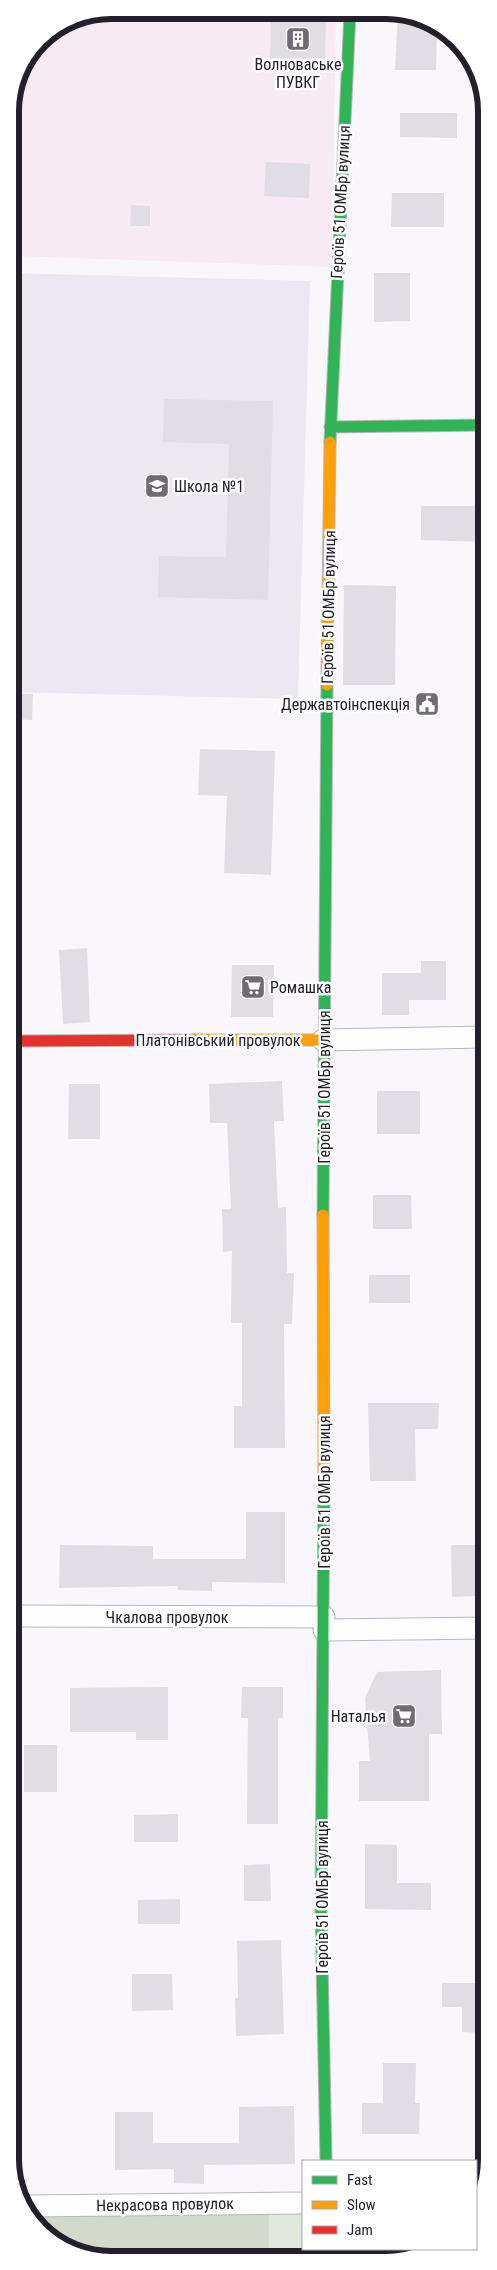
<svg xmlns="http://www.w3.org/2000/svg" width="497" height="2270" viewBox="0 0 497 2270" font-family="'Roboto Condensed',sans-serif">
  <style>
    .industrial { fill: #f6eaf3 }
    .built { fill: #ece8f2 }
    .green { fill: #e1e7dd }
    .forest { fill: #d2d9cc }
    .building { fill: #e0dde5 }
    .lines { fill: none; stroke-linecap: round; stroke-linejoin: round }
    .street-casing { stroke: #b8b5bc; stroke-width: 23 }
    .fast-casing { stroke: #b8b5bc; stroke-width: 13 }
    .slow-casing { stroke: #b8b5bc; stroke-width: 13 }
    .jam-casing { stroke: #b8b5bc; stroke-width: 13 }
    .street { stroke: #fefefe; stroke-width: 21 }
    .fast { stroke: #30b455; stroke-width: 11 }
    .slow { stroke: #ff9f0a; stroke-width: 11 }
    .jam { stroke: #e5322d; stroke-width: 11 }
    .labels { text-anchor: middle; stroke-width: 5; stroke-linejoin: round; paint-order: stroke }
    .poi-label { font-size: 16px; fill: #24202b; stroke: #fff; text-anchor: start }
    .street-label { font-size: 16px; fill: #24202b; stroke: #fff }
    .rim { fill: none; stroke: #24202b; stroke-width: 6 }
  </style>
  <rect width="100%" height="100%" fill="#f9f7fb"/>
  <polygon class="industrial" points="111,10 336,13 332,267 15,256 12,98 18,72 40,39 72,18"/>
  <polygon class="built" points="10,273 310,281 298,699 10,692"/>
  <polygon class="green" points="303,2207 303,2249 432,2249 399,2259 91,2258 35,2226"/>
  <polygon class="forest" points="28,2209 269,2214 269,2259 91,2258 35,2226"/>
  <g class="building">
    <polygon points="271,12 326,12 325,67 270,66"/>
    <polygon points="398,13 412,13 437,29 436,70 395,70"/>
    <polygon points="400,113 457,113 457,138 400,137"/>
    <polygon points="266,162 310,164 309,198 264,196"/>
    <polygon points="392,193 444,193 444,227 391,227"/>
    <polygon points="131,205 150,206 150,226 130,226"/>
    <polygon points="374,273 410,273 410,321 374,322"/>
    <polygon points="164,399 273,401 268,600 158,597 159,556 226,557 229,444 163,442"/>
    <polygon points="421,506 486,506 486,542 421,540"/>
    <polygon points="344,585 396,586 395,685 343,685"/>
    <polygon points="10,693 33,694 32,720 10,719"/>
    <polygon points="200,749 275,751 271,875 224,873 227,796 198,795"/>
    <polygon points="87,948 90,1022 63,1024 59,950"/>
    <polygon points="421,961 446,961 446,1000 409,1000 409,1015 382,1015 382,973 421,973"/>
    <polygon points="232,965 274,965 273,1017 231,1017"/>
    <polygon points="282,1081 284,1121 274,1121 278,1208 286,1207 287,1273 294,1273 292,1324 284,1324 285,1448 234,1448 234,1406 242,1406 242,1323 231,1323 232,1251 223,1252 222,1209 231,1209 227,1123 210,1123 209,1084"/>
    <polygon points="69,1084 100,1084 100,1139 68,1139"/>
    <rect x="377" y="1091" width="43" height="43"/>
    <polygon points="373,1195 411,1195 412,1229 373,1229"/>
    <rect x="369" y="1275" width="41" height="28"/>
    <polygon points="368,1403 439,1403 438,1429 415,1429 416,1481 370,1481"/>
    <polygon points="246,1512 285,1512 285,1583 212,1582 212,1591 178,1590 178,1586 59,1588 60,1545 153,1546 153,1559 246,1559"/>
    <polygon points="451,1545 477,1545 478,1596 452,1597"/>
    <polygon points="441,1670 442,1734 429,1734 429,1801 359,1801 359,1761 370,1761 365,1698 377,1672"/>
    <polygon points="168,1687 168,1740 136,1740 136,1732 70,1732 70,1688"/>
    <polygon points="242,1687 283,1687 283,1718 278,1718 278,1824 247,1824 248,1718 241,1718"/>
    <rect x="24" y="1745" width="33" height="47"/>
    <polygon points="178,1814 178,1842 134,1842 134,1815"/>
    <polygon points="365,1844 397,1845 397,1883 431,1883 431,1910 365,1909"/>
    <polygon points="270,1864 271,1901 244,1901 244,1865"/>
    <polygon points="180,1899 180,1924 138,1924 138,1900"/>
    <polygon points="281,1940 284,2034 236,2036 235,1998 238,1998 237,1941"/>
    <polygon points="132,1974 172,1974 173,2010 132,2011"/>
    <polygon points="442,1983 487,1983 487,2033 462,2032 462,2007 442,2007"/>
    <polygon points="383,2063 416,2063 415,2103 420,2103 419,2134 362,2134 362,2103 383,2103"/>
    <polygon points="294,2106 295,2164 204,2165 204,2184 174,2183 174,2169 115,2170 115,2112 153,2112 153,2143 239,2143 239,2107"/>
  </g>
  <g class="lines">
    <defs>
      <g id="street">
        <polyline points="323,1040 486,1037"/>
        <polyline points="11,1616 324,1617"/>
        <polyline points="324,1630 487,1628"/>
        <polyline points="26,2206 303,2203"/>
        <polyline points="327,2249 327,2259"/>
      </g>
      <g id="fast">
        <polyline points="330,427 486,425"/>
        <polyline points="330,442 350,13"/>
        <polyline points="323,1215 327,685"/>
        <polyline points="324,1480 321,1910 326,2161"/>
      </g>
      <g id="slow">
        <polyline points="327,685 330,442"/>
        <polyline points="194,1040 323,1040"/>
        <polyline points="323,1215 324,1480"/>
      </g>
      <polyline id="jam" points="10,1041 194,1040"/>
    </defs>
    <use href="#street" class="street-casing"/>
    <use href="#fast" class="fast-casing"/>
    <use href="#slow" class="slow-casing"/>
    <use href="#jam" class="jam-casing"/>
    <use href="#street" class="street"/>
    <use href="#fast" class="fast"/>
    <use href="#slow" class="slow"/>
    <use href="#jam" class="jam"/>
  </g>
  <defs>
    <symbol id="building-square" viewBox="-11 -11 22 22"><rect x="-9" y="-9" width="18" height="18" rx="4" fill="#6f6b74" stroke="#fff"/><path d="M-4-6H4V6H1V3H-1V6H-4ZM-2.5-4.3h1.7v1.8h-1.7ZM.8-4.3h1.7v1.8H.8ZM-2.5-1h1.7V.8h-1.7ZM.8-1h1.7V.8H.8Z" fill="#fff"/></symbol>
    <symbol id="school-square" viewBox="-11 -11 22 22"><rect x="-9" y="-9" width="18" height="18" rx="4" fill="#6f6b74" stroke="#fff"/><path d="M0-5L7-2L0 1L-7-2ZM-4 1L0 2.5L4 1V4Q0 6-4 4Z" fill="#fff"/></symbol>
    <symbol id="civic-square" viewBox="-11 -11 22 22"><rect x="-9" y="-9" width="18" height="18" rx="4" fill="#6f6b74" stroke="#fff"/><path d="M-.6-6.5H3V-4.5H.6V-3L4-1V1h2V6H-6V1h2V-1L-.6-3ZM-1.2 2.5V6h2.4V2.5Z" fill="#fff"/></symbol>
    <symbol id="supermarket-square" viewBox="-11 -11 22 22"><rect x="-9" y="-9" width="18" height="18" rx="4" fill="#6f6b74" stroke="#fff"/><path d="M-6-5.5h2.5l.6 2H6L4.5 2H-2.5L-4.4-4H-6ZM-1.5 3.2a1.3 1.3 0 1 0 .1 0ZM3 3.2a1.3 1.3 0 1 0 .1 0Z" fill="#fff"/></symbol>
  </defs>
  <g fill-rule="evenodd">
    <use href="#building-square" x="284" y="25" width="28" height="28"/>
    <use href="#school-square" x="143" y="472" width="28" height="28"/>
    <use href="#civic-square" x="413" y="690" width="28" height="28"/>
    <use href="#supermarket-square" x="239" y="973" width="28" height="28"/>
    <use href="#supermarket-square" x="390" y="1702" width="28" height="28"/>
  </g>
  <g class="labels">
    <g class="poi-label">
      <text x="298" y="70" text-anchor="middle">Волноваське<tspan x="298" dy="18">ПУВКГ</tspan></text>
      <text x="174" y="492">Школа №1</text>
      <text x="410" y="710" text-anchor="end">Державтоінспекція</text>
      <text x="270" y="993">Ромашка</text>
      <text x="386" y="1722" text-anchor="end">Наталья</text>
    </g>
    <g class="street-label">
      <text transform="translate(340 202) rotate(-87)" y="6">Героїв 51 ОМБр вулиця</text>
      <text transform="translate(328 607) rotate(-89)" y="6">Героїв 51 ОМБр вулиця</text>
      <text x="218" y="1046">Платонівський провулок</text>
      <text transform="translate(324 1087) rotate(-90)" y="6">Героїв 51 ОМБр вулиця</text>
      <text transform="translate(324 1492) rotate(-90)" y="6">Героїв 51 ОМБр вулиця</text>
      <text x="167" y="1623">Чкалова провулок</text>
      <text transform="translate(322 1897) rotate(-90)" y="6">Героїв 51 ОМБр вулиця</text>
      <text transform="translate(165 2204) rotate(-1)" y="6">Некрасова провулок</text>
    </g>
  </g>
  <path d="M0 0H497V2270H0ZM111 19H386A92 92 0 0 1 478 111V2159A92 92 0 0 1 386 2251H111A92 92 0 0 1 19 2159V111A92 92 0 0 1 111 19Z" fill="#fff" fill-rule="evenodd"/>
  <path class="rim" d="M111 19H386A92 92 0 0 1 478 111V2159A92 92 0 0 1 386 2251H111A92 92 0 0 1 19 2159V111A92 92 0 0 1 111 19Z"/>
  <rect x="302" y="2160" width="175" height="90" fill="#ffffff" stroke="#a7a6aa"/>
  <rect x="312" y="2176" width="25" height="8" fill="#30b455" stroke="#a7a6aa"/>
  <text x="347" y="2185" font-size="15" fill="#24202b">Fast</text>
  <rect x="312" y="2201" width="25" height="8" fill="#ff9f0a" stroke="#a7a6aa"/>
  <text x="347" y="2210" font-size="15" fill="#24202b">Slow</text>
  <rect x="312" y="2226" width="25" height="8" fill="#e5322d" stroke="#a7a6aa"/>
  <text x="347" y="2235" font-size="15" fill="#24202b">Jam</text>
</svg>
